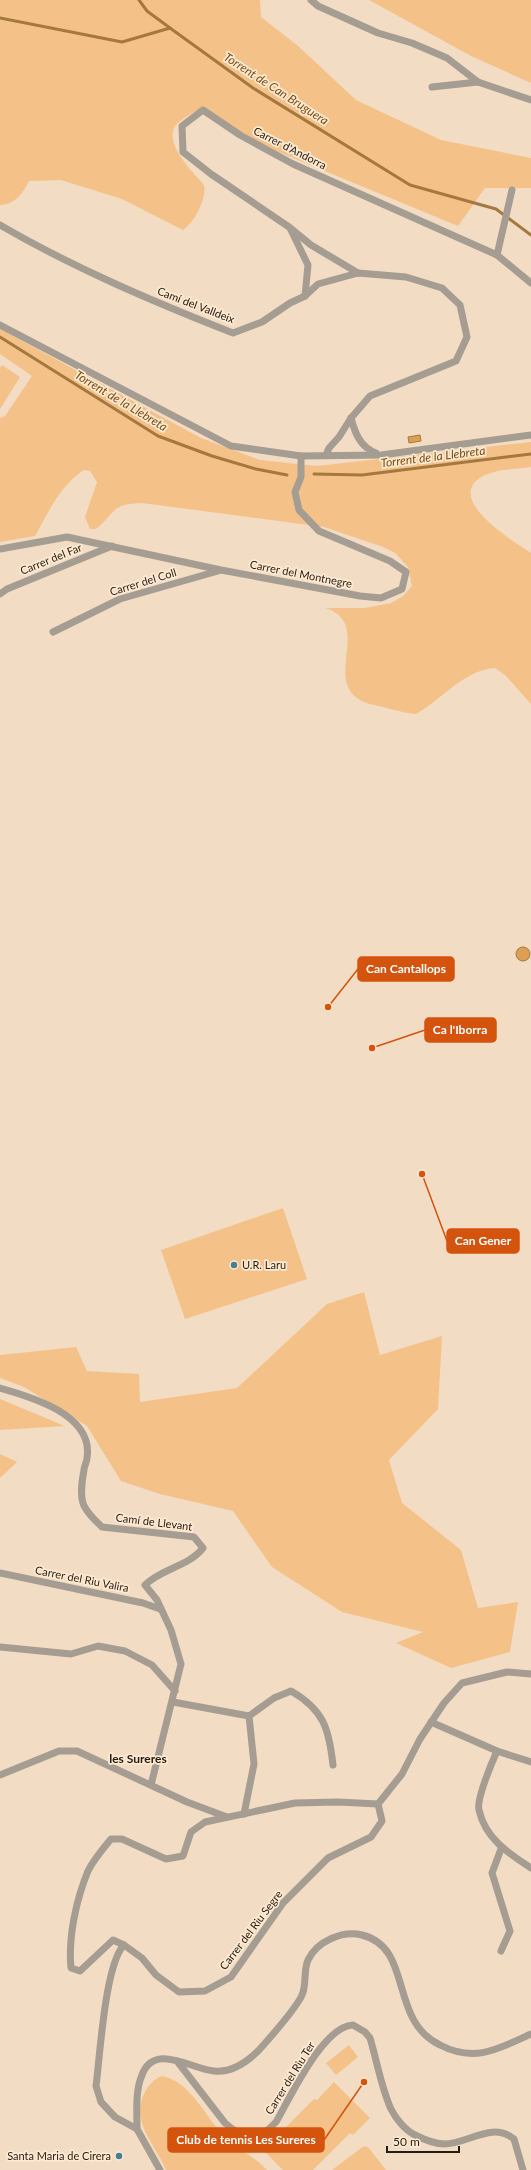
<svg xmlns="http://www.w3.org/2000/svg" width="531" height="2170" viewBox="0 0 531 2170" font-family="Lato,sans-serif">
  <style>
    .green { fill: #f4c288 }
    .water { fill: #dc9f53; stroke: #a57840 }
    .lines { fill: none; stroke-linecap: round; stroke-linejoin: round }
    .stream { stroke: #a57840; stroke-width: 3 }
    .minor { stroke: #a59c92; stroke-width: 7 }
    .poi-dot { fill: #418195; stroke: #ffe9d1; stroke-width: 1.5 }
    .labels { text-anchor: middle; stroke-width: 3.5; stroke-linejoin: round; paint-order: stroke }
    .street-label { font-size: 11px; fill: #241c13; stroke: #ffe9d1 }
    .poi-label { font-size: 11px; fill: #241c13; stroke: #ffe9d1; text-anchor: start }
    .water-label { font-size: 12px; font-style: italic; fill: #774e14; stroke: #ffe9d1 }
    .neighbourhood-label { font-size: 12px; font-weight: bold; fill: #241c13; stroke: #ffe9d1 }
    .leader { fill: none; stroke: #d4530d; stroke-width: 1.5 }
    .callout-dot { fill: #d4530d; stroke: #ffe9d1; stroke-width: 1.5 }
    .callout { fill: #d4530d; stroke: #d4530d; stroke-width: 1.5 }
    .callout-label { font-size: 12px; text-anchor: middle; font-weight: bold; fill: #fff }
  </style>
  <rect width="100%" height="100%" fill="#f2dcc4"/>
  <g class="green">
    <path d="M 0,0 L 260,0 L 261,17 L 297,45 L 356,100 L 441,140 L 531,158 L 531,188 L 485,188 L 458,226 L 269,148 L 201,108 C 194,113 180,119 175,126 C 164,145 193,172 204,185 C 207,198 194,223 183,230 L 122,199 L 61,180 L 29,181 C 23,193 15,205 0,205 Z"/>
    <polygon points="369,0 531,0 531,83 471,56"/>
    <path d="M 0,329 L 201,438 L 260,460 L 317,466 L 531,442 L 531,467 C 517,469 498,469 485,475 C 440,497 513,541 531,553 L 531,704 L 505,675 L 495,668 C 462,671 443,699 416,714 C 405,713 394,710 383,707 C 375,705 365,704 357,698 C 326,676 372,622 325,608 L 365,608 L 391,603 L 403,596 L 412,586 L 408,567 L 395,553 L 383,547 L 324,527 L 142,503 C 110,504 117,512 96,529 L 90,529 L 85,517 L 97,482 L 90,471 L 84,470 C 61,484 48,513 35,536 L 0,542 L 0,418 L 5,416 L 32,376 L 0,354 Z"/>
    <polygon points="2,365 20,377 0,409 0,368"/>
    <polygon points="283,1208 307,1279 185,1319 161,1250"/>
    <polygon points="364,1292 380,1355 442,1336 438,1409 389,1460 402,1503 461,1550 478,1608 518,1602 510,1652 451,1668 396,1643 423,1632 342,1612 272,1567 233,1511 160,1494 121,1481 87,1426 24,1387 0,1378 0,1355 76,1347 87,1371 139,1374 140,1402 237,1388 327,1304"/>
    <polygon points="0,1399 65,1426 0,1430"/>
    <polygon points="0,1454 17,1462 0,1478"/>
    <polygon points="349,2045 358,2057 336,2075 326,2063"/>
    <path d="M 162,2076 C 192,2082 206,2119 226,2138 C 239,2150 255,2157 267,2170 L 166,2170 C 156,2145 129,2121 145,2092 C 149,2084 154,2079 162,2076 Z"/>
    <polygon points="334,2082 370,2118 353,2135 350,2133 313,2170 283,2170 263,2150 314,2099 317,2100"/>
    <polygon points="364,2146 368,2147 386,2170 332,2170"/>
  </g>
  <g class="water">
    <polygon points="420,435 421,441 409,443 408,437"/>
    <circle cx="523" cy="954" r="7"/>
  </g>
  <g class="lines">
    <g class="stream">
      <polyline points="139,0 147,11 170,28"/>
      <polyline points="0,18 122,42 170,28 253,88 410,185 496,209 531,235"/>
      <polyline points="0,337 158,436 212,456 256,469 287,475"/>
      <polyline points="314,474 362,475 531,454"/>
    </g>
    <g class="minor">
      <polyline points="311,0 318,6 378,33 412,43 447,58 478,82 531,100"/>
      <polyline points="432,87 478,82"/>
      <path d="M 0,225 C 74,268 154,302 233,333 L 262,322 L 290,303 L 305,296 L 318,284 L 358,273 L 406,277 L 442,288 L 460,305 L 467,337 L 456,361 L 370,396 L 351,418 L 339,437 L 329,448 L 326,455"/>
      <polyline points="291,230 308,265 305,296"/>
      <polyline points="497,255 512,190"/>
      <polyline points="358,273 311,245 289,227 211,174 183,152 182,126 203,110 240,135 293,164 497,255 531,283"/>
      <polyline points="0,325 231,446 301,456 381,455 531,435"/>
      <path d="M 351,418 C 355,433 360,447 376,453"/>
      <polyline points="0,549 67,537 221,570 360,596 381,598 402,589 406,572 390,561 319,531 299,510 295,492 301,477 301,456"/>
      <polyline points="0,594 7,589 112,546"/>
      <polyline points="53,632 120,599 218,571"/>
      <path d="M 0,1388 C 32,1397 94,1415 87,1458 C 87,1462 84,1466 84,1470 C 82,1480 79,1501 86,1509 C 90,1516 97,1522 102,1527 L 194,1537 L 203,1548 C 188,1567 162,1568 145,1585 L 157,1600 L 171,1630 L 181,1664 L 151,1785"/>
      <polyline points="0,1573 143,1603 160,1609"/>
      <polyline points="0,1647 71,1654 98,1646 125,1651 152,1665 175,1691"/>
      <path d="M 173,1702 L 249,1716 L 274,1698 L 291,1691 C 324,1710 329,1729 333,1765"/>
      <polyline points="431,1722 497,1751 531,1762"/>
      <path d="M 497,1751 C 492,1762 476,1800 479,1810 C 485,1838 508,1853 531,1868"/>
      <polyline points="0,1775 59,1751 77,1751 187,1802 227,1817"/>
      <polyline points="244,1814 254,1764 249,1716"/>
      <polyline points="501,1849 492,1873 510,1931 501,1951"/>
      <path d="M 124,1945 L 113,1940 L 80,1971 L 71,1968 C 68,1938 76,1900 88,1871 C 94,1859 103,1849 111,1839 L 122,1839 L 166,1859 L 183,1856 L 191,1832 L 205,1822 L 295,1803 L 338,1802 L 378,1804"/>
      <path d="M 177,2061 L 225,2123 C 244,2140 259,2141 276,2122 C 290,2098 323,2026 353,2025 L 365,2032 L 370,2038 C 377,2061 381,2087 391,2109 C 396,2119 405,2130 415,2135 C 425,2140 434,2144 444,2144 C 468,2144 492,2121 514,2139 L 523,2170"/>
      <path d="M 137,2129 C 137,2112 135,2091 142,2075 C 154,2042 191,2069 214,2071 C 232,2073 247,2062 259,2050 C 269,2039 297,2007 302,1995 C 307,1984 303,1971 308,1960 C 317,1941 343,1930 362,1935 C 414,1948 388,2020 440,2045 C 475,2063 498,2049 531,2034"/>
      <path d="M 160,2170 L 137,2129 L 115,2117 L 101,2102 L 96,2086 C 100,2056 105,1964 124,1945 L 142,1958 L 156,1975 L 179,1992 L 205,1991 L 231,1977 L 283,1903 L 328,1858 L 371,1837 L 382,1821 L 378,1804 L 402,1774 L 420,1739 L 444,1703 L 462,1683 L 507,1672 L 531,1674"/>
    </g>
  </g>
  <g class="poi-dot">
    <circle cx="234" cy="1265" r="4"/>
    <circle cx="119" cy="2156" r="4"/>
  </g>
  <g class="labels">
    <g class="street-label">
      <text transform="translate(290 148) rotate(27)" y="4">Carrer d'Andorra</text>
      <text transform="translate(196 305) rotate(21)" y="4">Camí del Valldeix</text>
      <text transform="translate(51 559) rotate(-22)" y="4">Carrer del Far</text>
      <text transform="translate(301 574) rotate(11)" y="4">Carrer del Montnegre</text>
      <text transform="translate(143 582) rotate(-17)" y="4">Carrer del Coll</text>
      <text transform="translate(154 1522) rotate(7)" y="4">Camí de Llevant</text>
      <text transform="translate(82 1579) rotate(11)" y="4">Carrer del Riu Valira</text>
      <text transform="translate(251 1930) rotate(-53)" y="4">Carrer del Riu Segre</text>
      <text transform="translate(290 2078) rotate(-58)" y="4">Carrer del Riu Ter</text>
    </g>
    <g class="poi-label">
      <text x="242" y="1269">U.R. Laru</text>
      <text x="111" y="2160" text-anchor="end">Santa Maria de Cirera</text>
    </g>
    <g class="water-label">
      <text transform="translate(276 89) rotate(33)" y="4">Torrent de Can Bruguera</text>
      <text transform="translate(121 401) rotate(31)" y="4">Torrent de la Llebreta</text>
      <text transform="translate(433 457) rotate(-7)" y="4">Torrent de la Llebreta</text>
    </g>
    <g class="neighbourhood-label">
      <text x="138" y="1763">les Sureres</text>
    </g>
  </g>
  <path class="leader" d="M328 1007L358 969M372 1048L425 1030M422 1174L447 1241M364 2082L324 2140"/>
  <g class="callout-dot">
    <circle cx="328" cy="1007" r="4"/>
    <circle cx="372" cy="1048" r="4"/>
    <circle cx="422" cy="1174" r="4"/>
    <circle cx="364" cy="2082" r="4"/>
  </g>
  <g class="callout">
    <rect x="358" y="957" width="96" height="24" rx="4"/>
    <rect x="425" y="1018" width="71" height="24" rx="4"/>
    <rect x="447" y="1229" width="72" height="24" rx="4"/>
    <rect x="168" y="2128" width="156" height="24" rx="4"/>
  </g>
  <g class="callout-label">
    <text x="406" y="973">Can Cantallops</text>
    <text x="460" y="1034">Ca l'Iborra</text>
    <text x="483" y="1245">Can Gener</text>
    <text x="246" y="2144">Club de tennis Les Sureres</text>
  </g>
  <path d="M387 2146v6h72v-6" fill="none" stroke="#241c13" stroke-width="2"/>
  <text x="393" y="2146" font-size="12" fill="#241c13" stroke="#ffe9d1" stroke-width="3" paint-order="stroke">50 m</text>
</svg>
